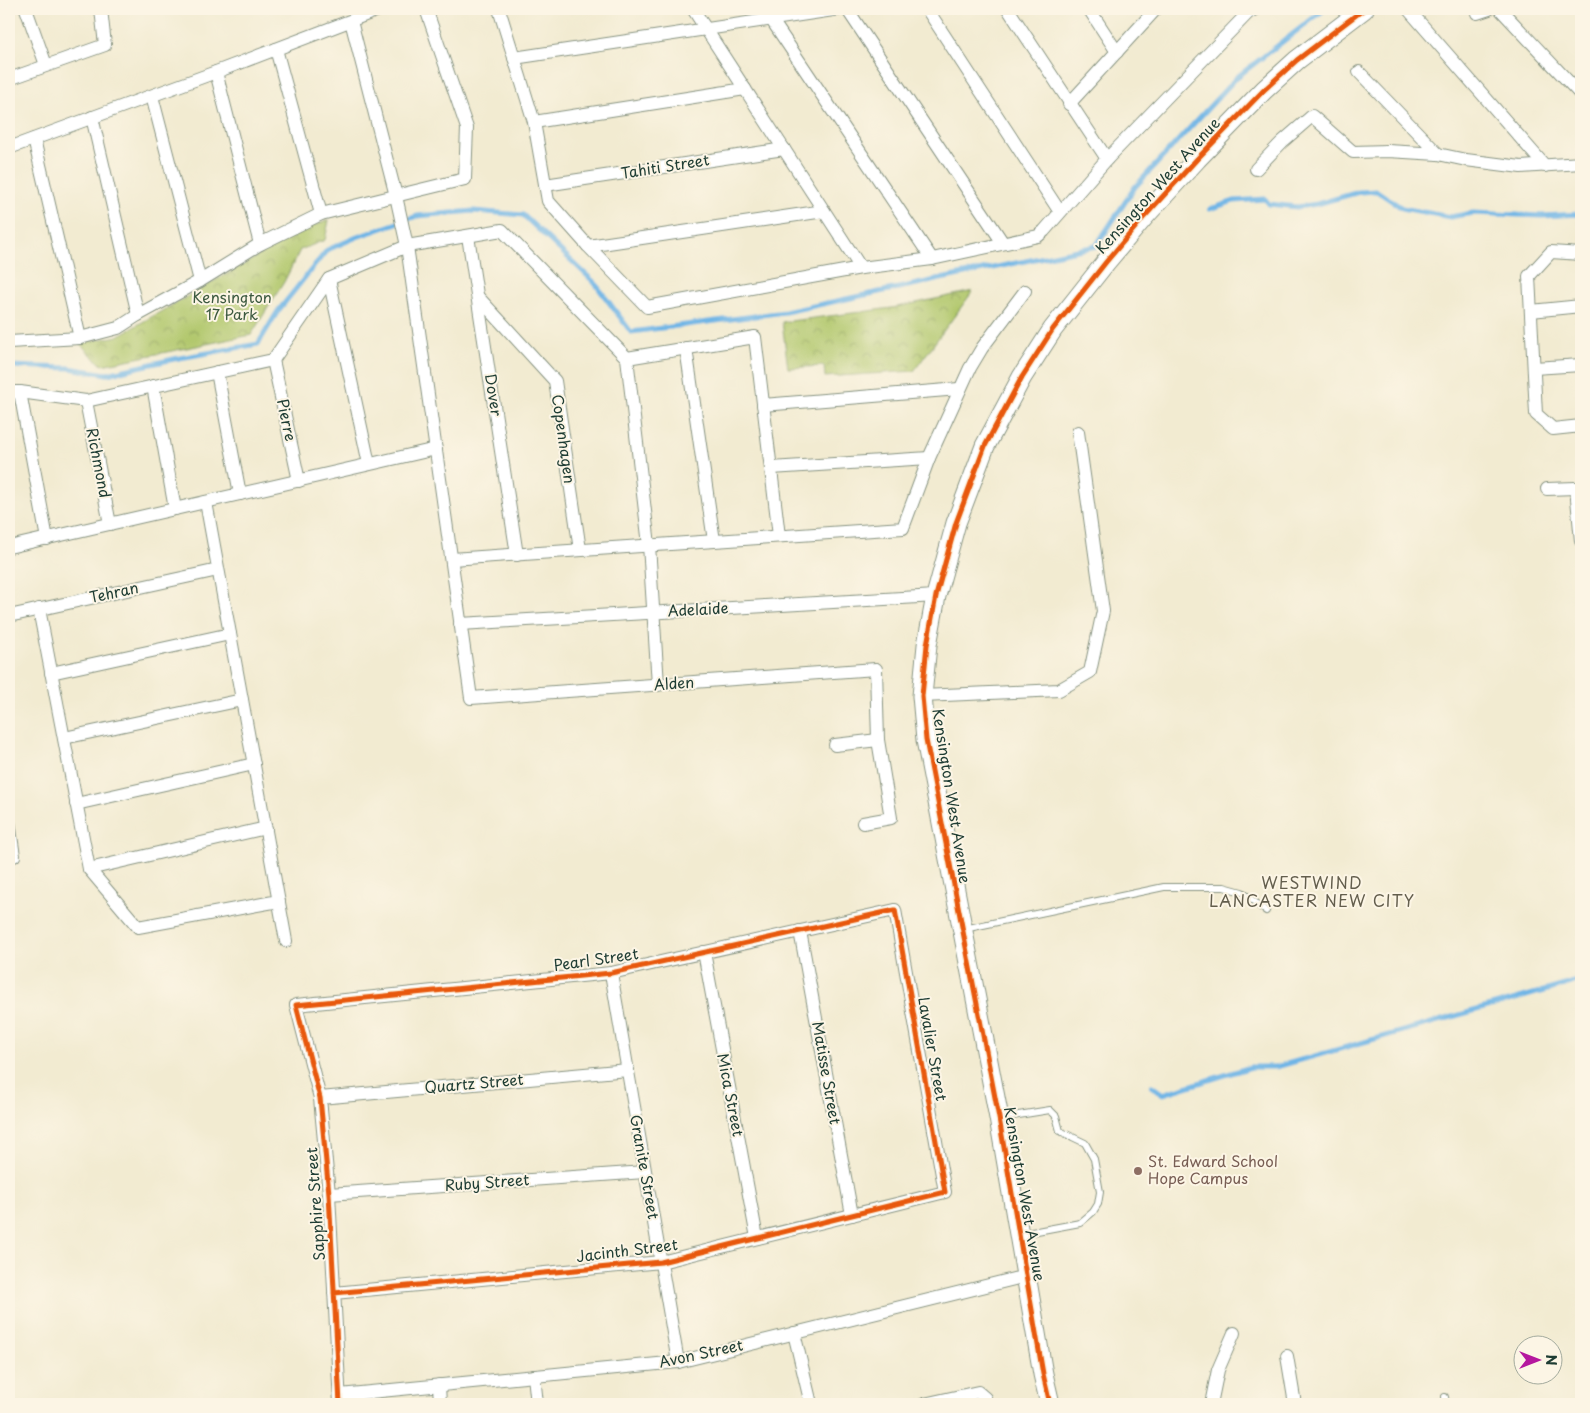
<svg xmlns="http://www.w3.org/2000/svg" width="1590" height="1413" viewBox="0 0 1590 1413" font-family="'Playpen Sans',sans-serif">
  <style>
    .park { fill: url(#park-crowns); stroke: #688250 }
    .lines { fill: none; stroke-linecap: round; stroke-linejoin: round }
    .stream { stroke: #70b5e6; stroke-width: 5 }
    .lane-casing { stroke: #889482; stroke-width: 8 }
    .street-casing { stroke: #889482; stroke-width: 14 }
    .secondary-casing { stroke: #889482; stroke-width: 21 }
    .lane { stroke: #fff; stroke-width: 6 }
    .street { stroke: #fff; stroke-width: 12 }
    .secondary { stroke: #fff; stroke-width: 19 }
    .cycleway-casing { stroke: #fcf5e5; stroke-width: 8 }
    .cycleway { stroke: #e8590c; stroke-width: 5 }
    .education-dot { fill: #8d6e63; stroke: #fcf5e5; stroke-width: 2 }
    .labels { text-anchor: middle; stroke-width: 4; stroke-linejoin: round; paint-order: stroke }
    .street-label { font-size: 15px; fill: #1f3d34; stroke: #fcf5e5 }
    .park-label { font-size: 15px; fill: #3c593f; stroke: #fcf5e5 }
    .education-label { font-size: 15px; fill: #785e54; stroke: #fcf5e5; text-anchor: start }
    .neighbourhood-label { font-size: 16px; letter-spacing: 1px; fill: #635e4d; stroke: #fcf5e5 }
  </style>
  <defs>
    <pattern id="park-crowns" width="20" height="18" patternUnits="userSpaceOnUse" patternTransform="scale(1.25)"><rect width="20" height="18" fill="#b1c76c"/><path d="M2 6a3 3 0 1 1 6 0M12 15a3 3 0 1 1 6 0" fill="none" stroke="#8fa35a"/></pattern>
  </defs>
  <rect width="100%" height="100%" fill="#fcf5e5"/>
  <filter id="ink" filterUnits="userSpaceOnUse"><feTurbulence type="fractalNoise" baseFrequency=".02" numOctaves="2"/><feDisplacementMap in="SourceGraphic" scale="10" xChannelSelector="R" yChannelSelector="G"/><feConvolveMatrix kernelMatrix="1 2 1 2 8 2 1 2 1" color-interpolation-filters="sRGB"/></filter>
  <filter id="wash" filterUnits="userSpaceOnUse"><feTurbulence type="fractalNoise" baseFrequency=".0096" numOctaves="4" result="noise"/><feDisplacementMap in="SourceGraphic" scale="20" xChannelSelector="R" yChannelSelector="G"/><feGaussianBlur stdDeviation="1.12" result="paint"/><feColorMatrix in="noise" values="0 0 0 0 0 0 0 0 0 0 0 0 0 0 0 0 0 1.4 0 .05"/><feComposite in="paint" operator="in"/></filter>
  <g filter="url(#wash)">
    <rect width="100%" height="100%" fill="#f2ebd1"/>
    <g class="park">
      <polygon points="329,220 325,240 300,250 284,282 251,335 102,365 79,343 118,336 307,228"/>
      <polygon points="973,291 914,371 825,377 824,366 788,368 782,322 892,308"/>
    </g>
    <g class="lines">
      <g class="stream">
        <polyline points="1210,209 1234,201 1265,199 1269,204 1297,207 1317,204 1359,192 1377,191 1402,208 1450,217 1473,213 1542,216 1581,214"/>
        <polyline points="9,366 69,368 107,374 174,359 258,344 278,311 327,250 357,237 417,216 473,211 523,215 594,282 631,332 785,312 1096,246 1135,187 1237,77 1325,9"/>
        <polyline points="1152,1086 1163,1094 1251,1067 1276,1067 1565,985 1581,979"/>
      </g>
    </g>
  </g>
  <g filter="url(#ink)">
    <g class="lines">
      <defs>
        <g id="lane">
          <polyline points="964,929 1164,887 1224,887 1242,892 1266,911"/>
          <polyline points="1000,1118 1050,1110 1056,1116 1060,1131 1085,1143 1094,1159 1100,1192 1098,1204 1093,1212 1080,1223 1021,1234"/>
          <polyline points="1445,1397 1446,1404"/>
        </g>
        <g id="street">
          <polyline points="26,9 46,65"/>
          <polyline points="499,9 534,122 548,201 588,246 647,307 861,268 932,259 1038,236 1044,231 1107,159 1248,13 1255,9"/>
          <polyline points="693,9 861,268"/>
          <polyline points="847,9 1003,243"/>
          <polyline points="927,9 1060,212"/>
          <polyline points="1008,9 1107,159"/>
          <polyline points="1089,9 1117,52"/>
          <polyline points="1408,9 1545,166"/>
          <polyline points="1500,9 1581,95"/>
          <polyline points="1477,13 1489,9"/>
          <polyline points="771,19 932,259"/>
          <polyline points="351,21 396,196 407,246 471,698 876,669 878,740 891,818 863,823"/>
          <polyline points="276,49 321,214"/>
          <polyline points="514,58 840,9"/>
          <polyline points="216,72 260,244"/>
          <polyline points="1359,72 1438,154"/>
          <polyline points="9,79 105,45 101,9"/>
          <polyline points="152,96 200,281"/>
          <polyline points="1069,104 1156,9"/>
          <polyline points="92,117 138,315"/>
          <polyline points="534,122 745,89"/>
          <polyline points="34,139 80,338"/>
          <polyline points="9,148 216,72 381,9"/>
          <polyline points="1256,169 1282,142 1312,116 1353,152 1388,151 1438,154 1466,160 1521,167 1581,163"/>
          <polyline points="545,185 784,149"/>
          <polyline points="468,236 517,555"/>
          <polyline points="588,246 824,211"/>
          <polyline points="1581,254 1551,252 1529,276 1536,414 1553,429 1581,426"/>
          <polyline points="329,279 369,464"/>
          <polyline points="478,297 555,381 580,550"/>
          <polyline points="1531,311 1581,306"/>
          <polyline points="9,342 80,338 118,328 138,315 200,281 260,244 321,214 465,179 467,128 426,9"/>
          <polyline points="686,348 714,541"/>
          <polyline points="627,358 755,337 779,536"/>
          <polyline points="273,360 299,481"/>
          <polyline points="1534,368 1581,365"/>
          <polyline points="217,372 240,494"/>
          <polyline points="153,386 175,509"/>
          <polyline points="9,392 20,392 86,401 273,360 329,279 407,246 502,230 627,358 649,545 658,685"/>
          <polyline points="20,392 47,539"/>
          <polyline points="86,401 110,524"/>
          <polyline points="763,405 959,389"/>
          <polyline points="771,468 929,458"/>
          <polyline points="1581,488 1576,488 1581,541"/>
          <polyline points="1547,489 1576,488"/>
          <polyline points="206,502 286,941"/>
          <polyline points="9,547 436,449"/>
          <polyline points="452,559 903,528 929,458 970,368 982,348 1025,291"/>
          <polyline points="39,609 89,869 138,927 279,901"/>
          <polyline points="9,616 218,570"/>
          <polyline points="460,624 936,596"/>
          <polyline points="51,673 230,634"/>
          <polyline points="922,696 1059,690 1090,672 1103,611 1078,432"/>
          <polyline points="64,738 242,700"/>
          <polyline points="835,745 878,740"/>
          <polyline points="76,804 254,764"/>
          <polyline points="9,822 14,856"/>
          <polyline points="89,869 266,828"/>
          <polyline points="800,931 852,1215"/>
          <polyline points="704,952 757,1238"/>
          <polyline points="611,973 678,1362"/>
          <polyline points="320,1098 628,1070"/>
          <polyline points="329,1194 645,1172"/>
          <polyline points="334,1293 661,1262 945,1192 895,910 611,973 296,1005 320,1098 329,1194 340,1404"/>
          <polyline points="794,1333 811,1404"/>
          <polyline points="1287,1356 1295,1404"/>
          <polyline points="534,1376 537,1404"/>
          <polyline points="439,1385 440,1404"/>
          <polyline points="340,1395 678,1362 1026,1276"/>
          <polyline points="924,1404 978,1392 985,1398 986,1404"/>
          <polyline points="1211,1404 1218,1370 1234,1333"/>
        </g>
        <polyline id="secondary" points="1050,1404 1043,1374 999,1118 926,740 922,696 927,645 936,596 956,523 985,446 1022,377 1053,329 1106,262 1144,217 1197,159 1264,90 1297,60 1364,9"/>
      </defs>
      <use href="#lane" class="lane-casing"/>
      <use href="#street" class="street-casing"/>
      <use href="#secondary" class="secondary-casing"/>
      <use href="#lane" class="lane"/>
      <use href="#street" class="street"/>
      <use href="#secondary" class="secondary"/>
      <defs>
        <g id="cycleway">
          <polyline points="334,1293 661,1262 945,1192 895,910 611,973 296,1005 320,1098 329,1194 340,1404"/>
          <polyline points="1050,1404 1043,1374 999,1118 926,740 922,696 927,645 936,596 956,523 985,446 1022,377 1053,329 1106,262 1144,217 1197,159 1264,90 1297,60 1364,9"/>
        </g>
      </defs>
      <use href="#cycleway" class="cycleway-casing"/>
      <use href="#cycleway" class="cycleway"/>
    </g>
  </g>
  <circle class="education-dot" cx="1138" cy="1171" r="5"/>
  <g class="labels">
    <g class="street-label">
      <text transform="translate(665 167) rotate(-9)" y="5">Tahiti Street</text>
      <text transform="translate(1158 186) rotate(-48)" y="5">Kensington West Avenue</text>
      <text transform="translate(493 395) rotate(81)" y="5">Dover</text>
      <text transform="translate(286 420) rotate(78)" y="5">Pierre</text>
      <text transform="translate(563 439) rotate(82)" y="5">Copenhagen</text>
      <text transform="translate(98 463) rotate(79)" y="5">Richmond</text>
      <text transform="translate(114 593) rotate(-12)" y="5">Tehran</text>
      <text transform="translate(698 610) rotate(-3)" y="5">Adelaide</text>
      <text transform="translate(674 684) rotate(-4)" y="5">Alden</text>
      <text transform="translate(951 796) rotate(81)" y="5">Kensington West Avenue</text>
      <text transform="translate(596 960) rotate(-8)" y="5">Pearl Street</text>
      <text transform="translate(932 1049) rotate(80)" y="5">Lavalier Street</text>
      <text transform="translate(826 1073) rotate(80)" y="5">Matisse Street</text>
      <text transform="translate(474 1084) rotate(-5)" y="5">Quartz Street</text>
      <text transform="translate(730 1095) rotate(79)" y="5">Mica Street</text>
      <text transform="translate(644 1167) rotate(80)" y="5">Granite Street</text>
      <text transform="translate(487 1183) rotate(-4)" y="5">Ruby Street</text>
      <text transform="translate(1024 1194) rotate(80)" y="5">Kensington West Avenue</text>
      <text transform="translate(316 1204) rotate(-94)" y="5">Sapphire Street</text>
      <text transform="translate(627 1251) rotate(-7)" y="5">Jacinth Street</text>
      <text transform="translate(701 1354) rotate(-12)" y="5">Avon Street</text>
    </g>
    <g class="park-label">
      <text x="232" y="303">Kensington<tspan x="232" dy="17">17 Park</tspan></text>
    </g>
    <g class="education-label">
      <text x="1148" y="1167">St. Edward School<tspan x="1148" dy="17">Hope Campus</tspan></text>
    </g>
    <g class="neighbourhood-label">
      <text x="1312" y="889">WESTWIND<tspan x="1312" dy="18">LANCASTER NEW CITY</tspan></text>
    </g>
  </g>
  <rect width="1590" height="1413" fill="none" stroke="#fcf5e5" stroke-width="30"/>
  <g transform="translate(1538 1360) rotate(90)"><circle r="24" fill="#fcf5e5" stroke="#a4ab9e"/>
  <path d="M0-4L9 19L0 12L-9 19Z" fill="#b5179e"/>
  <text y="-8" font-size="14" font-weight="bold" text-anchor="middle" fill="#1f3d34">N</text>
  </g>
</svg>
